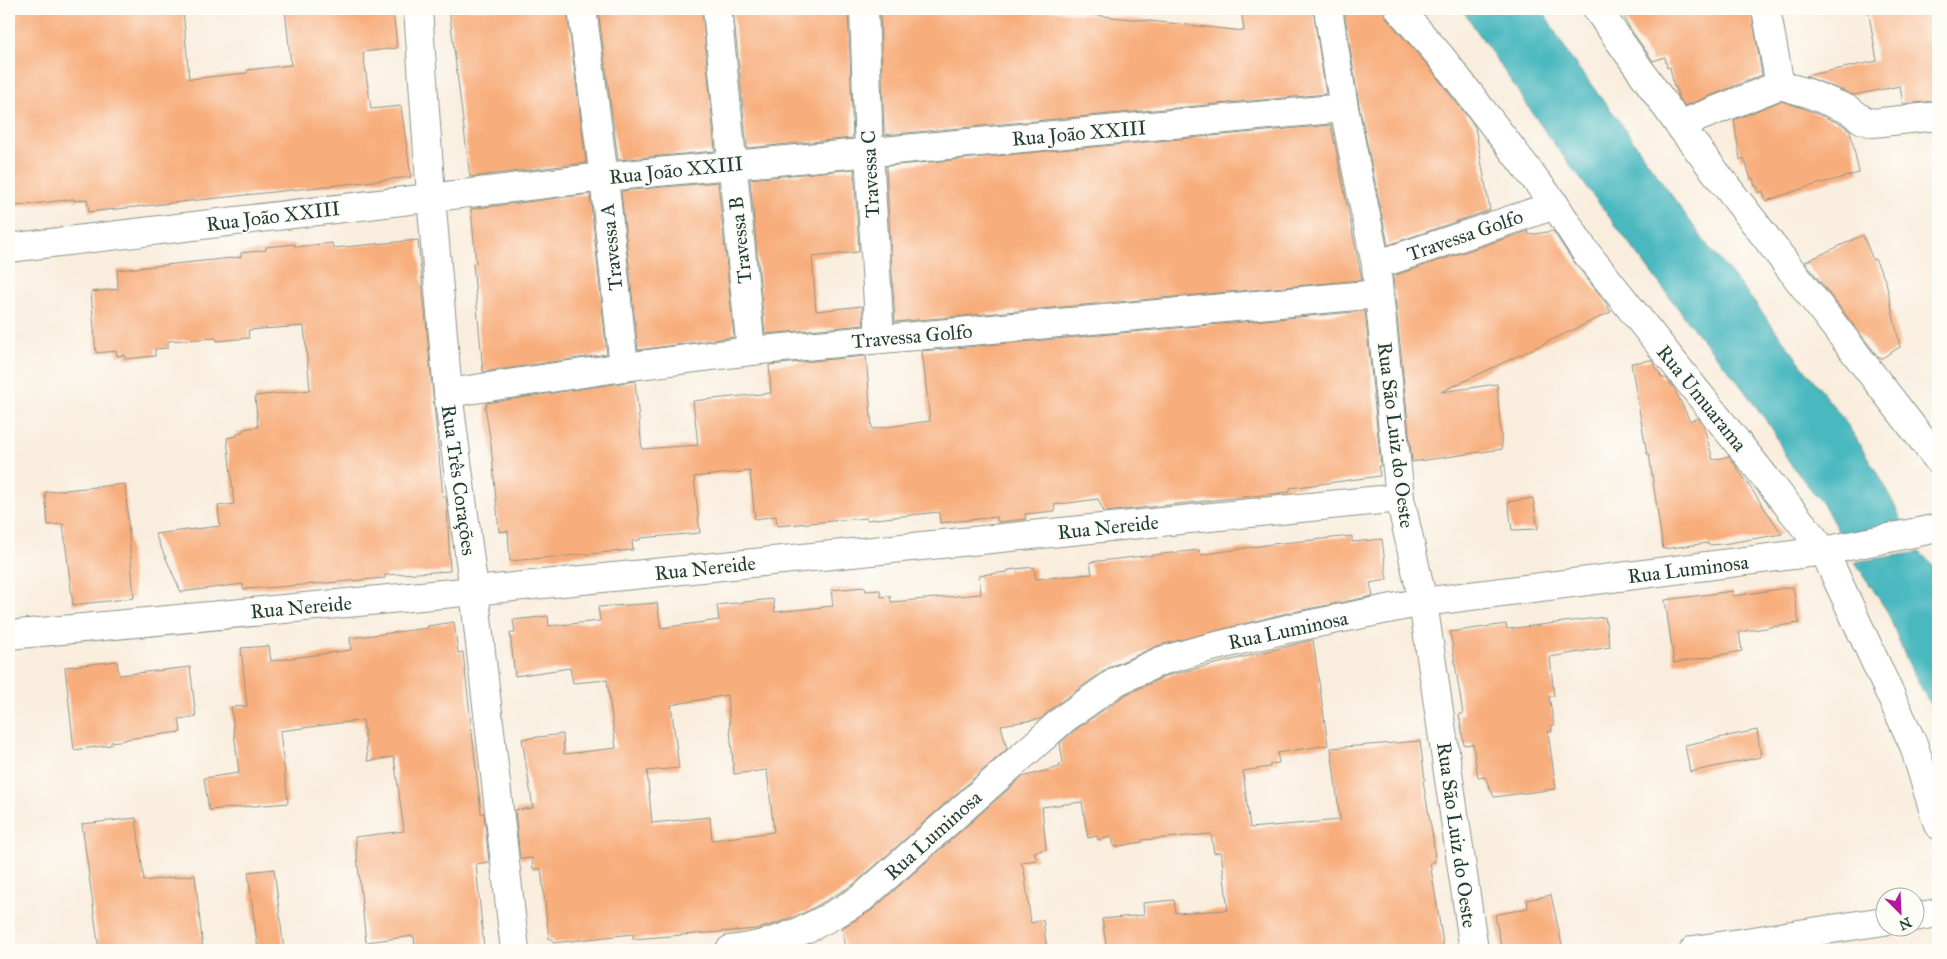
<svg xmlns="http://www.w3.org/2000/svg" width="1947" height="959" viewBox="0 0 1947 959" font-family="'IM FELL Great Primer',serif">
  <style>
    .water { fill: #49b8bf; stroke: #347a7a }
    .building { fill: #f8ad7c; fill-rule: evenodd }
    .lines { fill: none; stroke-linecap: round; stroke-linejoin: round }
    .minor-casing { stroke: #8c9588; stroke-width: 30 }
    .minor { stroke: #fff; stroke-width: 28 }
    .labels { text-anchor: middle; stroke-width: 4; stroke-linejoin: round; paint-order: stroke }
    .street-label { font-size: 20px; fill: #1f3d34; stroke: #fdfcf7 }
  </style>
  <rect width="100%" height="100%" fill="#fdfcf7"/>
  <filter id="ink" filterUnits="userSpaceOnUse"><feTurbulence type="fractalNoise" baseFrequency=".02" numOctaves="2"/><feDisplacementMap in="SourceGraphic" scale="10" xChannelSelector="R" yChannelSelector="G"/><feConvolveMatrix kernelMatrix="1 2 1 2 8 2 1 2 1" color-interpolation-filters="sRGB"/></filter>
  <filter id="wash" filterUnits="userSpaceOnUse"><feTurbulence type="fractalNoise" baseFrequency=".0096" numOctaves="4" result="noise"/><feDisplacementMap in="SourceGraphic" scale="20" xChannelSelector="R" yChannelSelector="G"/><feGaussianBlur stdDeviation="1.12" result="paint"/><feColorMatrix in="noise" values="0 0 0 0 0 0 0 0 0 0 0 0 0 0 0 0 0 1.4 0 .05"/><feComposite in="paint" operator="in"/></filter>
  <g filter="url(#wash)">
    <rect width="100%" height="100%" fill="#f9eddd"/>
    <g class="water">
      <polygon points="1462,9 1542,9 1569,56 1614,114 1704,241 1754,302 1849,427 1885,486 1904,525 1842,538 1824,505 1788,461 1773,430 1735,378 1696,332 1549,137"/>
      <polygon points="1920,552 1938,571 1938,720 1906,658 1887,611 1855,562"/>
    </g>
    <g id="blocks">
      <g class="building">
        <polygon points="9,9 183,9 189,79 247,73 247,70 291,65 285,9 393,9 397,48 363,52 371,109 401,106 411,177 89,212 87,199 74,201 74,199 9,207"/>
        <polygon points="449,9 567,9 586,163 470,177"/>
        <polygon points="598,9 702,9 715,151 618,160"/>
        <polygon points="733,9 848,9 853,138 747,148"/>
        <polygon points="880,9 1037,9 1244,31 1242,15 1268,12 1268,9 1313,9 1326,94 884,135"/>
        <polygon points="1344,9 1384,9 1387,19 1429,67 1475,127 1490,210 1388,245 1359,105"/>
        <polygon points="1620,9 1751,9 1762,75 1685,106 1678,97 1676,87 1674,87 1670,67 1667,68 1665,57 1653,61 1631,30"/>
        <polygon points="1868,9 1938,9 1938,101 1903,104 1900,86 1854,95 1805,76 1877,61"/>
        <polygon points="1781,101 1803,108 1841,124 1850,130 1859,173 1804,188 1766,201 1763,191 1759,193 1757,186 1755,186 1753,178 1751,179 1744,158 1740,160 1734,120"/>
        <polygon points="1331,125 1362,280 895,322 886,166"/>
        <polygon points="854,169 859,252 812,257 816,311 862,306 864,325 765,334 750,179"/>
        <polygon points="718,182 734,337 638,350 621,191"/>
        <polygon points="590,194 607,354 483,372 473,264 476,263 471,209"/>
        <polygon points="1528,231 1529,235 1553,231 1571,258 1606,303 1611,312 1441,392 1497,384 1502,449 1412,462 1393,276"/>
        <polygon points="1863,235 1873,260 1875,259 1886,282 1900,347 1882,358 1879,358 1805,262"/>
        <polygon points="418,240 443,497 446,497 447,504 450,571 385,575 385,578 278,587 243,589 243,584 181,592 155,534 220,526 218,506 234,504 227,438 237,436 237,433 243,432 243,429 258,427 255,396 310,390 304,326 248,330 249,338 217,341 216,338 168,341 168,348 155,349 155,356 125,359 125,355 117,356 116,351 96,353 91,292 118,289 117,270 241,257 241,253 266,250 266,247 295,244 295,247 332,243 333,248"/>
        <polygon points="1365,311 1381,466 1378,466 1380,476 1290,488 1290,492 1104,512 1098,499 1054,505 1055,511 1025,514 1026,519 998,522 997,517 940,523 939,512 867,520 866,518 777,526 776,516 755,519 750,471 694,477 700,533 640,538 640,540 632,541 633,550 510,561 508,531 499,532 491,444 485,406 487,406 486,403 635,381 642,449 698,445 693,401 771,393 769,365 866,356 872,429 930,421 922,351"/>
        <polygon points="1652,360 1662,378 1666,378 1674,388 1690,421 1698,418 1703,424 1713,460 1729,456 1782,534 1723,544 1708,545 1708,543 1663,549 1649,454 1647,454 1631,363"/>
        <polygon points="125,484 134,598 73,605 63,524 48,525 45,492"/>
        <polygon points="1533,498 1538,529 1512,530 1508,502"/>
        <path d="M 1352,536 L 1352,542 L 1382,539 L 1387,580 L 1370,583 L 1373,596 L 1283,614 L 1157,646 L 1108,668 L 1056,705 L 1040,719 L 1001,725 L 1007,749 L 853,885 L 808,911 L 778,923 L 757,929 L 633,939 L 633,934 L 553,943 L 553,939 L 549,939 L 541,869 L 533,869 L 532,858 L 520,859 L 515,810 L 533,808 L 522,739 L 563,734 L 564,754 L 616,748 L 607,680 L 573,683 L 570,668 L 515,676 L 510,633 L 515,633 L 513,620 L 548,616 L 549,626 L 600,621 L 598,607 L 657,603 L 661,628 L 719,620 L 717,605 L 773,599 L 775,612 L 833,606 L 831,590 L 865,587 L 866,591 L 880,590 L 881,597 L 890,596 L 891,602 L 981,594 L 979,575 L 1008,572 L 1008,570 L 1034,567 L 1036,579 L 1092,574 L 1090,562 L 1199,550 L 1200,555 L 1272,544 ZM 727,695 L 734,774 L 767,770 L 774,832 L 712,840 L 710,817 L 652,823 L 647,771 L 679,768 L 671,705 Z"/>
        <polygon points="1793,587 1799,623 1739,632 1742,651 1674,663 1665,600 1733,591 1733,596"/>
        <polygon points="1605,617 1610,647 1550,657 1554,696 1549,696 1554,725 1551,725 1552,731 1548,732 1556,789 1494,797 1485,777 1478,778 1473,744 1464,745 1459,714 1463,714 1450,632 1506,624 1507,629"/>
        <polygon points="454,622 458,653 463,652 481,813 484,813 489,862 476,864 484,948 415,950 414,936 366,942 355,837 404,831 394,757 368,761 363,720 280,731 288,803 209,810 204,778 239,773 231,707 247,706 241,648 269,646 271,661 351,650 350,638 428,628 428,626"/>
        <polygon points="1313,640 1328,745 1277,753 1279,763 1270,764 1270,767 1243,771 1250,828 1340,820 1331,748 1420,741 1425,780 1423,781 1433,838 1435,862 1430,862 1444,950 1107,950 1102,919 1144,915 1143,903 1174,900 1176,913 1228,910 1221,852 1214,853 1211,834 1142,840 1142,842 1114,847 1112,837 1098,840 1097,836 1088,838 1082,802 1042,807 1046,849 1034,852 1037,860 1021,862 1024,870 1031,923 1043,920 1047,950 845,950 842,928 872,910 1022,777 1060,767 1059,764 1063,763 1060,743 1075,730 1125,695 1166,676"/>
        <polygon points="117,661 119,675 190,667 196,717 179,719 181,732 126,739 126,740 111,742 111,745 74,750 65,667"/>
        <polygon points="1757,730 1761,757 1690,772 1685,745"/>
        <polygon points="136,818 144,881 195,875 203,950 99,950 82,824"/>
        <polygon points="274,869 284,950 258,950 248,872"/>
        <polygon points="1551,895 1562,945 1535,950 1502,950 1495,915 1528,908 1527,900"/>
      </g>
    </g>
  </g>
  <g filter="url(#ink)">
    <use href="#blocks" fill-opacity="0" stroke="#8c9588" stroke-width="1"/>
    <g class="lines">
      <defs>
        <g id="minor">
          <polyline points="418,9 431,197 448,393 474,591 515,950"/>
          <polyline points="582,9 604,177 624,367"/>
          <polyline points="717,9 751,351"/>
          <polyline points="864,9 869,152 880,338"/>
          <polyline points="1328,9 1344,108 1376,265 1400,498 1423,602 1474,950"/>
          <polyline points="1399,9 1441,57 1555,205 1584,250 1824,551 1914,746 1938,825"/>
          <polyline points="1597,9 1679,125 1938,460"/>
          <polyline points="1766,9 1780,85"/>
          <polyline points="1679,125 1780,85 1808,93 1849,110 1863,120 1873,123 1938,116"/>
          <polyline points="9,248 604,177 1344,108"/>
          <polyline points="1376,265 1555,205"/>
          <polyline points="448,393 624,367 751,351 1378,294"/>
          <polyline points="9,635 474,591 1400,498"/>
          <polyline points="1914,917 1938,913"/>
          <path d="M 730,950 C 780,945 820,924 862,898 L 1065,718 L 1117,681 L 1161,661 L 1200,650 L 1287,629 L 1423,602 L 1824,551 L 1938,528"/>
          <polyline points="1694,950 1884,921"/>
        </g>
      </defs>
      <use href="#minor" class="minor-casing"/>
      <use href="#minor" class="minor"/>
    </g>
  </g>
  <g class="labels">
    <g class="street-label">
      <text transform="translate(1079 133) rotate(-5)" y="7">Rua João XXIII</text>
      <text transform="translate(676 170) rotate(-6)" y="7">Rua João XXIII</text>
      <text transform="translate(870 174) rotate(-93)" y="7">Travessa C</text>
      <text transform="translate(273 216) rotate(-7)" y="7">Rua João XXIII</text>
      <text transform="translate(1465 235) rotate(-19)" y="7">Travessa Golfo</text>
      <text transform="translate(740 240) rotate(-96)" y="7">Travessa B</text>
      <text transform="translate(611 247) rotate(-96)" y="7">Travessa A</text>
      <text transform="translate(912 336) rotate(-5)" y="7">Travessa Golfo</text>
      <text transform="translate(1702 398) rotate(51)" y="7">Rua Umuarama</text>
      <text transform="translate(1396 435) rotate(83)" y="7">Rua São Luiz do Oeste</text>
      <text transform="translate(459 480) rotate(82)" y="7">Rua Três Corações</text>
      <text transform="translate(1108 527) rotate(-6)" y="7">Rua Nereide</text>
      <text transform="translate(705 568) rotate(-6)" y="7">Rua Nereide</text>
      <text transform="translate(1688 569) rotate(-7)" y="7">Rua Luminosa</text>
      <text transform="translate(301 607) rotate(-5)" y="7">Rua Nereide</text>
      <text transform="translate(1288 630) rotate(-12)" y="7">Rua Luminosa</text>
      <text transform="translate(933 835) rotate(-42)" y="7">Rua Luminosa</text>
      <text transform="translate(1457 835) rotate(82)" y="7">Rua São Luiz do Oeste</text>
    </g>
  </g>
  <rect width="1947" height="959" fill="none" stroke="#fdfcf7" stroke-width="30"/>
  <g transform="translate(1900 912) rotate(156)"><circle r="24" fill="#fdfcf7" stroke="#a4b0a9"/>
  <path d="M0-4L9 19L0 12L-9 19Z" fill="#b5179e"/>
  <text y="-8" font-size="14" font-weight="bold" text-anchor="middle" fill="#1f3d34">N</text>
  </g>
</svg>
